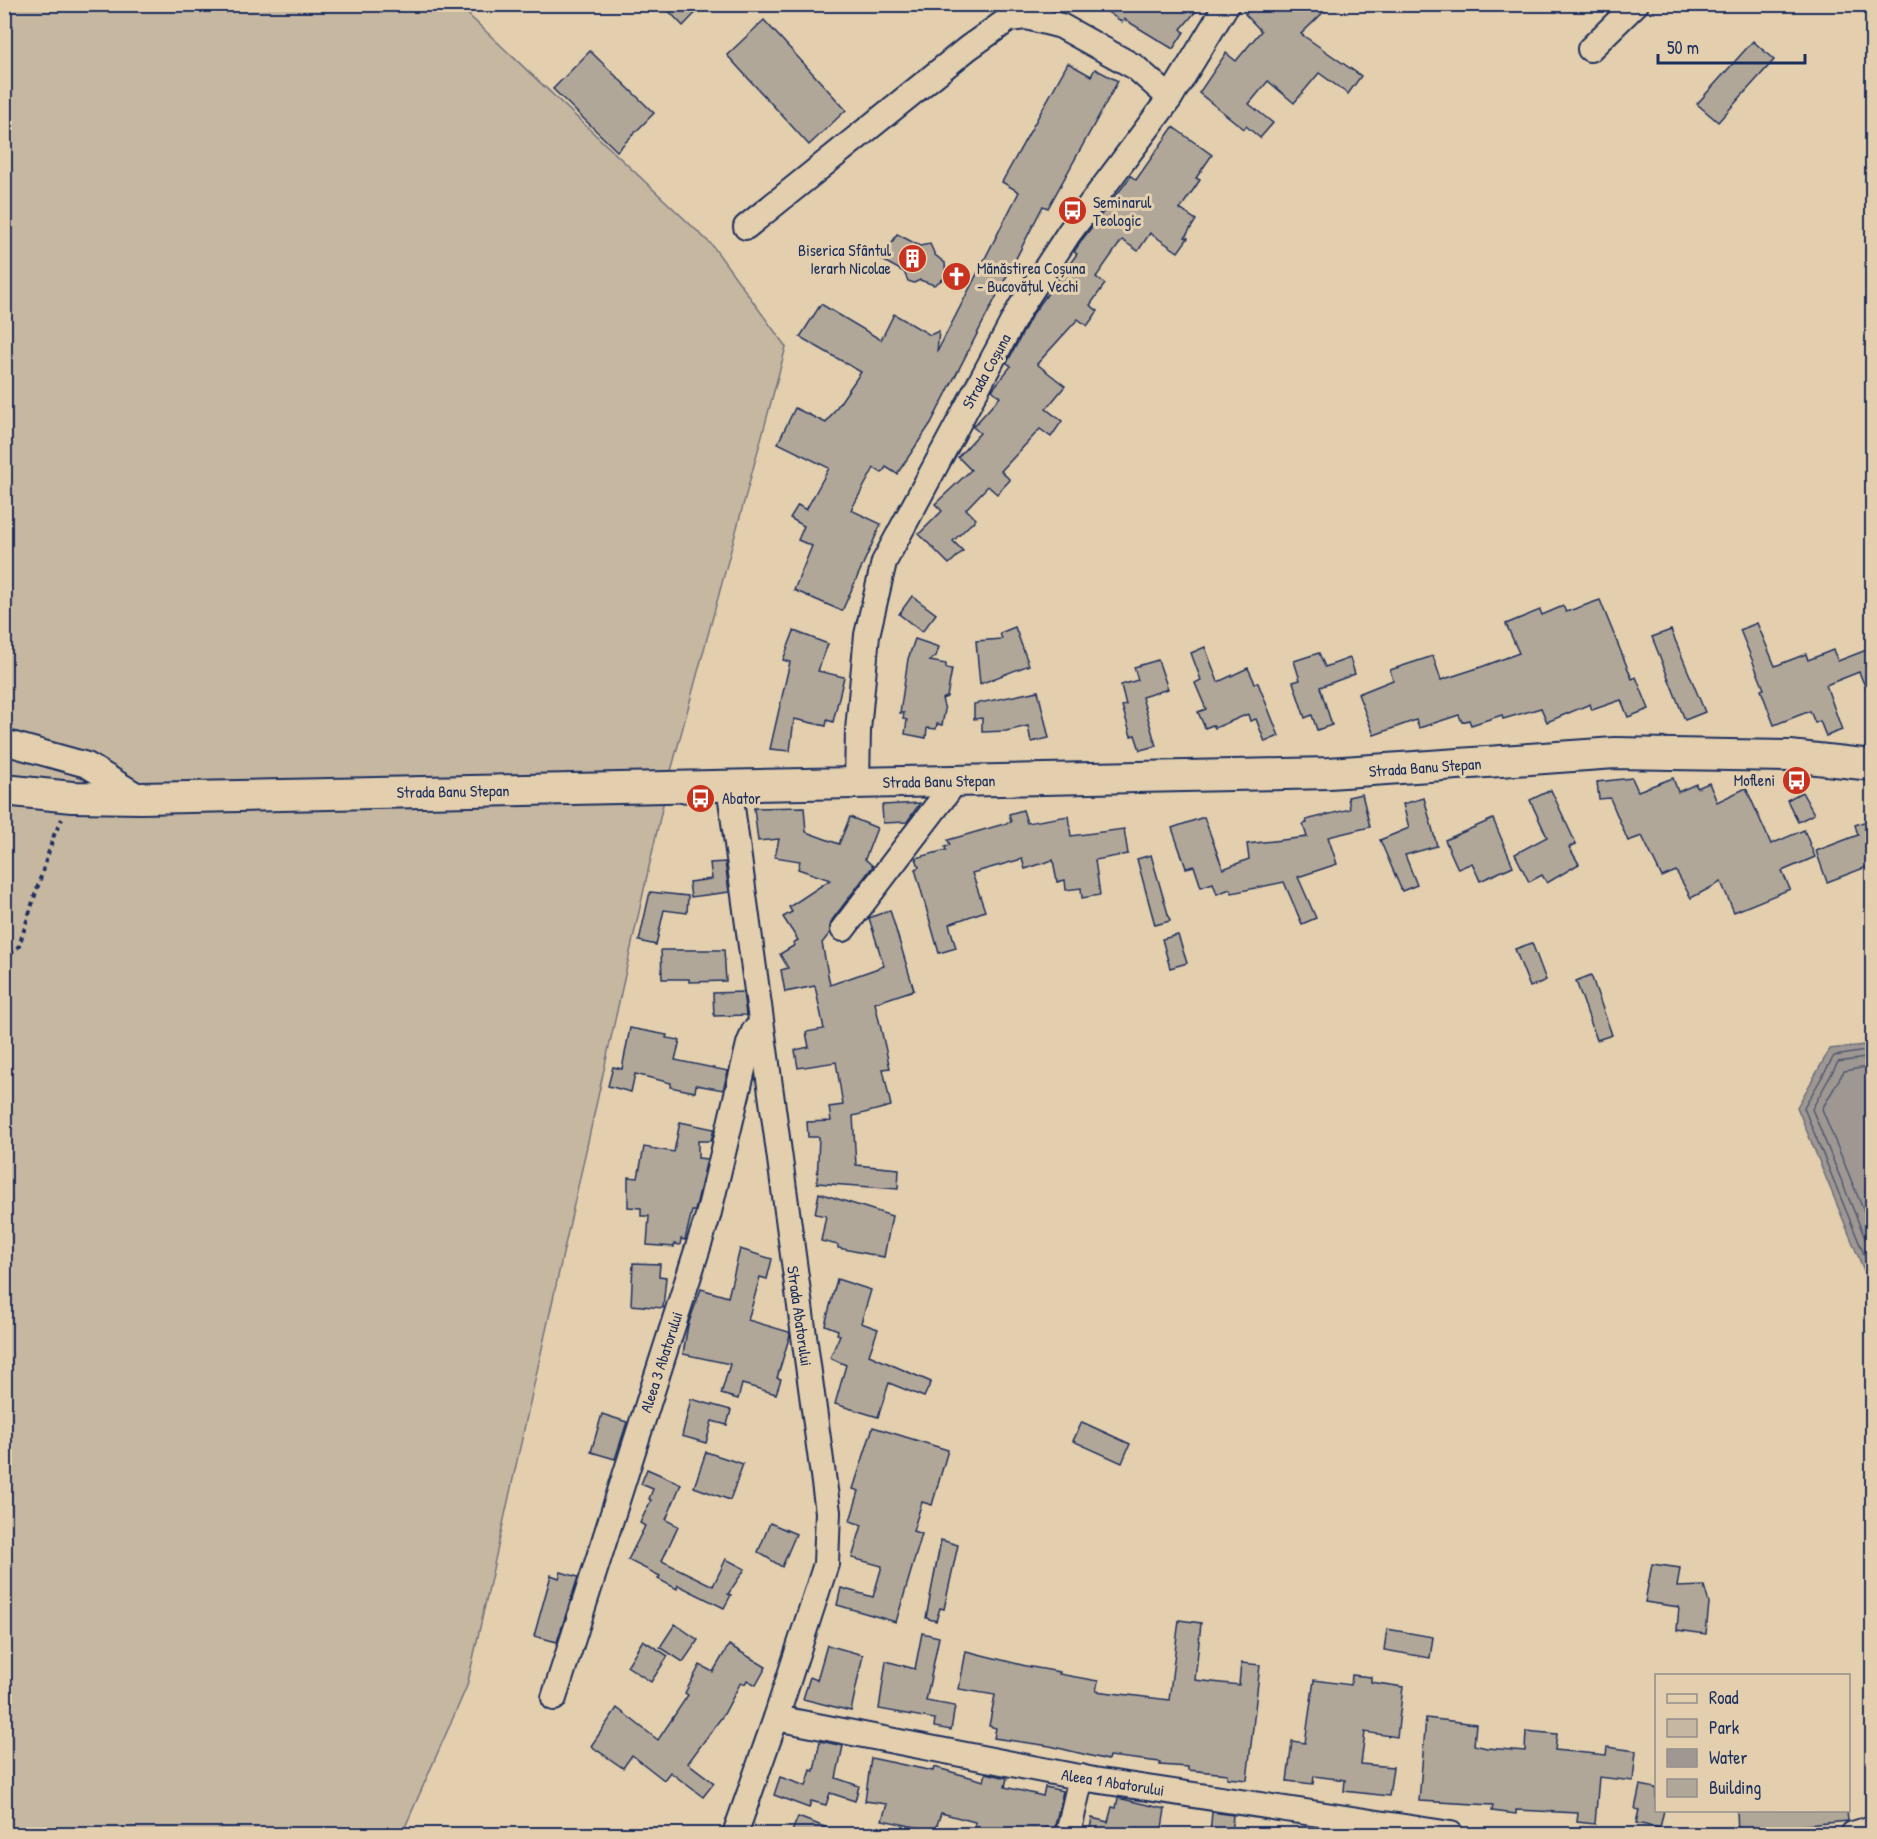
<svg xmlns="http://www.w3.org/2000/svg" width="1877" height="1839" viewBox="0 0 1877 1839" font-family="'Patrick Hand',sans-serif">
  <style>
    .green { fill: #c6b7a1; stroke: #707380; stroke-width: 1.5 }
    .water { fill: #9f9892; stroke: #6a6e7d; stroke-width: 1.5 }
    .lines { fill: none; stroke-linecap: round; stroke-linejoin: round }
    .shore { stroke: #505973; stroke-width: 1.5 }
    .building { fill: #b1a799; stroke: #1b2f5e; stroke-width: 1.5 }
    .minor-casing { stroke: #1b2f5e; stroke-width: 28 }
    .major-casing { stroke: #1b2f5e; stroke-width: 34 }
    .path { stroke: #1b2f5e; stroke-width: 4; stroke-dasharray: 4.5 4.5; stroke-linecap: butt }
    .minor { stroke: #e3cfad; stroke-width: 24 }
    .major { stroke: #e3cfad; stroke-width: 30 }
    .labels { text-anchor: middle; stroke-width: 6; stroke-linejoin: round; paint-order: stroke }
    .poi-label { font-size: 16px; fill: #1b2f5e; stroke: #e3cfad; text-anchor: start }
    .street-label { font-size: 16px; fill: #1b2f5e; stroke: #e3cfad }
  </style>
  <rect width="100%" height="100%" fill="#e3cfad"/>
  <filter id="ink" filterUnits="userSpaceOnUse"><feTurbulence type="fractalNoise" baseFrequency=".0167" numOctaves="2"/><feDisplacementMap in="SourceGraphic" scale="12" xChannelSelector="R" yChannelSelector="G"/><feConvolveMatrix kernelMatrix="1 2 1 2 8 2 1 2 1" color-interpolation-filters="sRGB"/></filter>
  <g filter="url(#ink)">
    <polygon class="green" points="5,5 458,5 712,245 786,347 667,786 467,1686 402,1834 5,1834"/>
    <polygon class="water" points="1872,1044 1872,1290 1797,1107 1830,1049"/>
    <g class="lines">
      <g class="shore">
        <polyline points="1872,1050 1834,1056 1804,1108 1872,1274"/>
        <polyline points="1872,1057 1838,1062 1812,1109 1872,1255"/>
        <polyline points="1872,1066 1844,1071 1822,1109 1872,1231"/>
      </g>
    </g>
    <g class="building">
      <polygon points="662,4 704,4 683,26"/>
      <polygon points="1096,4 1202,4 1181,29 1184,32 1173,49 1124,19 1122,22"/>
      <polygon points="1255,4 1332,4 1301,34 1361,76 1348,94 1319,73 1294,103 1268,81 1249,104 1273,123 1260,138 1246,126 1244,129 1199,93 1226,53 1236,61 1261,31 1245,14"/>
      <polygon points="764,20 846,110 809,145 727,55"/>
      <polygon points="1753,41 1774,60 1718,122 1697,104"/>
      <polygon points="590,51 654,113 617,151 553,89"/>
      <polygon points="1068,63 1091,76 1095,69 1118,81 1048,208 1043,206 931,423 897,474 886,467 882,473 874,468 851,510 881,524 842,611 794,590 812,546 798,540 804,526 790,518 798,505 806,510 829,468 778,443 795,408 826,423 861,372 800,337 821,304 881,340 894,314 930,335 939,331 937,352 1019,192 1002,182"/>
      <polygon points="1173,127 1212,155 1196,178 1200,180 1180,209 1196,220 1185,237 1188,238 1178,252 1150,233 1138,251 1122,240 1096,277 1105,284 1090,305 1098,311 1087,326 1078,319 1037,364 1065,386 1046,409 1062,421 1051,437 1040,429 1001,471 1010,480 997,494 988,486 966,509 976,519 953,541 963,551 949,564 919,534 942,511 935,504 971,470 958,457 980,433 973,427 1000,397 992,390 1011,366 1007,363 1032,315 1077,254 1074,252 1081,241 1131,176 1136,180"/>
      <polygon points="897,234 920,246 930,244 935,255 945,263 946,277 934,285 920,280 914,283 908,281 904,272 882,260"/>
      <polygon points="912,596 936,614 922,632 899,614"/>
      <polygon points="1600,600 1632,679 1636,677 1649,709 1628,717 1621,700 1592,710 1590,704 1547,722 1541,708 1503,719 1502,715 1471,725 1469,720 1462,722 1459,715 1419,728 1416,720 1374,735 1358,694 1393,680 1390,670 1433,656 1441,680 1481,667 1519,653 1506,624 1540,610 1542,615 1563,606 1566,612"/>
      <polygon points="1757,623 1775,666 1806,654 1808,660 1833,650 1838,661 1869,649 1872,659 1872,703 1859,672 1826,685 1842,730 1826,736 1820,721 1815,723 1810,711 1774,725 1761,690 1764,689 1740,630"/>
      <polygon points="1015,627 1029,665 980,684 976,641 1002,639 1000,633"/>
      <polygon points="1671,630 1705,712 1685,720 1652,637"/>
      <polygon points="794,631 828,644 818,671 844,677 833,722 827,720 826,726 794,719 790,751 770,749 790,662 783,660"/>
      <polygon points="915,639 939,647 936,656 930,661 946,664 946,668 952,669 947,697 942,699 945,710 942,725 937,724 936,729 927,728 926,738 905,734 907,720 903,719 904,713 900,713 908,659"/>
      <polygon points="1205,647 1218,682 1248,668 1255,683 1258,683 1279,736 1265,742 1256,719 1250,721 1248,714 1215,728 1213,725 1205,728 1198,712 1206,709 1195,683 1201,680 1191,653"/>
      <polygon points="1319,653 1325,667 1350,658 1355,674 1320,687 1332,725 1317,730 1312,715 1305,718 1293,682 1300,680 1294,661"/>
      <polygon points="1158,660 1168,689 1142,697 1156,746 1140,750 1135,735 1131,736 1122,706 1126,705 1121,685 1138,680 1134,667"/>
      <polygon points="1038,691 1049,738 1031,742 1028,726 1006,731 982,732 982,718 974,719 974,704"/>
      <polygon points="1632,778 1638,791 1673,778 1678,792 1696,784 1697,788 1709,783 1717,802 1746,788 1771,844 1804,830 1815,857 1782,871 1790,889 1734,912 1721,882 1691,898 1676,871 1662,877 1642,836 1628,841 1610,798 1599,799 1597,782"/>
      <polygon points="1551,790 1576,844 1569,847 1579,864 1547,883 1542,875 1529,882 1515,854 1547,837 1530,800"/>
      <polygon points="1802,792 1814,814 1798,822 1787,800"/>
      <polygon points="1362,794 1370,827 1328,837 1337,864 1298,877 1316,918 1302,924 1284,882 1232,893 1230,889 1217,894 1213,883 1201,887 1194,866 1186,868 1172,828 1204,817 1223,869 1249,859 1247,844 1307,837 1303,824 1307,823 1306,820 1350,809 1348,797"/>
      <polygon points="1424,798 1437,846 1405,855 1417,885 1402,891 1380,840 1409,828 1403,804"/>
      <polygon points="920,803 907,822 883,823 882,805"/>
      <polygon points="804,807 806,832 839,844 850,817 877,828 865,859 873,866 832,920 830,933 822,943 830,985 884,966 869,918 890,910 914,990 875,1003 890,1068 883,1069 891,1106 853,1116 856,1165 899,1169 898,1189 817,1183 819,1137 808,1137 807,1122 831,1121 829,1107 843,1105 836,1062 798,1068 795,1050 809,1047 806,1032 824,1029 815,986 785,992 781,970 788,968 780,954 795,945 793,943 798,940 783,917 792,912 789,907 830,880 798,869 800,861 775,857 779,839 758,841 754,808"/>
      <polygon points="1023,810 1027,823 1068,816 1071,836 1124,829 1128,854 1095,860 1100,895 1082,898 1081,888 1066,890 1065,880 1057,882 1053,860 1025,869 1022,859 972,873 985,911 949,924 956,948 939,953 915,869 919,867 916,858 946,850 945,847 950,845 948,840 1011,822 1009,814"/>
      <polygon points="1493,819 1513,866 1480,881 1472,863 1458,869 1445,840"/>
      <polygon points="1872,819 1872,868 1869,866 1827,882 1816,851 1858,835 1855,825"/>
      <polygon points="1151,855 1170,921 1155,925 1137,859"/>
      <polygon points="725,862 729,892 691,897 689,882 712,879 710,863"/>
      <polygon points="650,892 688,896 687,913 664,910 656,945 639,941"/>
      <polygon points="1178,935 1187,963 1170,968 1162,939"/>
      <polygon points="1532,943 1546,980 1530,987 1515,949"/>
      <polygon points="661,950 724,950 726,981 689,982 689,979 662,979"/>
      <polygon points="1591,975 1612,1035 1597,1040 1576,981"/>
      <polygon points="743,992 746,1015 714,1016 713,993"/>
      <polygon points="630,1028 667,1035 666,1038 680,1040 675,1060 728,1071 723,1090 696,1085 695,1092 670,1087 671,1083 635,1074 631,1092 608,1086 613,1067 622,1069"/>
      <polygon points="680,1122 714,1129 711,1141 698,1141 698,1158 707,1159 695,1211 692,1211 685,1240 681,1239 680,1245 674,1244 674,1247 647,1245 649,1216 641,1216 641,1208 628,1207 628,1177 638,1178 644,1147 674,1152"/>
      <polygon points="819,1193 892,1216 884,1257 838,1248 838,1245 821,1241 826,1216 815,1214"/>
      <polygon points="740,1249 772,1259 767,1279 760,1277 748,1320 789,1332 790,1335 777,1378 781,1379 776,1394 742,1384 738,1399 721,1394 730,1364 683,1354 688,1325 701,1289 728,1297"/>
      <polygon points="633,1263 660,1264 659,1276 666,1277 663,1308 631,1305"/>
      <polygon points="837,1279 871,1290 861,1323 878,1329 869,1355 931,1382 924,1397 889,1383 878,1417 835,1404 846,1365 830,1358 840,1335 837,1334 838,1330 825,1325"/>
      <polygon points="691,1399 731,1410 727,1425 712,1421 706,1443 682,1436"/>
      <polygon points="602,1414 627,1422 615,1459 591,1452"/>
      <polygon points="1082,1422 1130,1444 1122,1463 1073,1441"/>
      <polygon points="873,1427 948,1450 932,1505 922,1502 913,1531 922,1534 896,1622 837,1605 841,1588 873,1597 882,1566 852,1558 862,1525 850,1521 859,1491 853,1489"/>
      <polygon points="706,1452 743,1464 730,1500 694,1487"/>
      <polygon points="647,1469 681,1484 666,1520 678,1526 662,1561 713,1586 726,1559 745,1569 728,1594 731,1595 724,1608 678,1585 677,1589 658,1579 660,1576 628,1560 645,1526 640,1523 651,1500 649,1499 653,1489 641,1484"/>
      <polygon points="770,1523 796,1534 782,1567 758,1552"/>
      <polygon points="941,1540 958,1545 944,1609 940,1608 936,1621 926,1618"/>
      <polygon points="1652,1564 1680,1568 1677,1587 1704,1586 1709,1603 1706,1634 1677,1630 1679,1607 1645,1602"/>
      <polygon points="561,1572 578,1577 557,1642 534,1636 551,1575 559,1578"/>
      <polygon points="1179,1620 1201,1623 1195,1680 1239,1685 1241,1663 1260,1665 1247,1780 1227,1778 1227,1774 1188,1770 1188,1767 1160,1765 1160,1762 1109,1756 1108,1760 1050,1746 994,1738 996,1728 989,1726 995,1695 959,1689 966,1651 1026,1666 1060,1672 1059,1674 1098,1681 1096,1691 1169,1700"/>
      <polygon points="675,1624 698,1640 683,1662 660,1647"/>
      <polygon points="1387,1629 1433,1637 1430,1658 1384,1650"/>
      <polygon points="922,1633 939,1637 926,1701 955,1706 951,1730 934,1727 935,1719 879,1709 886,1661 915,1669"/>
      <polygon points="643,1640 668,1656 651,1682 627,1666"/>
      <polygon points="729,1645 766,1667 756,1685 747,1680 745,1684 741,1682 724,1714 688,1763 714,1783 703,1797 670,1772 664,1780 632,1755 623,1768 591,1746 617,1708 658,1740 688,1695 685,1693 700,1665 713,1672"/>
      <polygon points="827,1645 863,1655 851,1711 803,1699 810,1677 817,1680"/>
      <polygon points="1352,1675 1371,1677 1371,1682 1403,1687 1397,1737 1365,1732 1361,1764 1393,1767 1389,1796 1344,1791 1345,1780 1314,1776 1313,1784 1287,1781 1292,1741 1305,1743 1314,1680 1351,1685"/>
      <polygon points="1426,1718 1476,1724 1474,1745 1487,1748 1525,1751 1526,1731 1557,1734 1555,1750 1606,1755 1607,1747 1636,1751 1633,1781 1599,1777 1595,1824 1577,1822 1578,1813 1516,1810 1516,1814 1492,1811 1493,1805 1419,1801"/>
      <polygon points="820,1741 843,1746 836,1778 859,1786 855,1801 830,1793 826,1805 811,1801 809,1808 774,1795 780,1777 806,1786 811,1770 814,1771"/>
      <polygon points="871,1758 933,1771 934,1767 984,1781 986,1773 1007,1778 1005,1787 1043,1796 1045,1787 1063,1791 1054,1830 1046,1828 1045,1834 974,1834 975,1822 941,1813 935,1831 882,1820 887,1804 865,1801"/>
      <polygon points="1640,1785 1656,1788 1656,1810 1664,1810 1660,1828 1636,1823 1639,1810 1635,1809"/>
      <polygon points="1118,1798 1165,1809 1161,1834 1089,1834 1092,1818 1108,1822 1112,1807 1116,1808"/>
      <polygon points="1737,1810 1847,1810 1848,1821 1756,1830 1756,1834 1738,1834"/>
      <polygon points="1212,1812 1233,1815 1231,1834 1210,1834"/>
      <polygon points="798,1817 841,1833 841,1834 791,1834"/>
    </g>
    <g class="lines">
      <defs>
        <g id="minor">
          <polyline points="1590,49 1636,4"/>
          <polyline points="746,227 968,48 1009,19 1026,17 1061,26 1135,67 1170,98"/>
          <polyline points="4,742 87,765 141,798"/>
          <polyline points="857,783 858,730 867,635 884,562 1020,308 1069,233 1170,98 1227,4"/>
          <polyline points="729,785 828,1512 826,1564 776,1718 735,1834"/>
          <polyline points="843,929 956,781"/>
          <polyline points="554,1698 708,1216 749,1044 754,1031 761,1025"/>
          <polyline points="776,1718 1094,1780 1451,1834"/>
          <polyline points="1068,1834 1081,1777"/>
          <polyline points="1853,1834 1872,1828"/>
        </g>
        <polyline id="major" points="4,790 72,797 141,798 1329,773 1615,753 1790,756 1872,765"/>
      </defs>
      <use href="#minor" class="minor-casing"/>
      <use href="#major" class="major-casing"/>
      <polyline class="path" points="4,961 19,946 54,835 62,819"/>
      <use href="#minor" class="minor"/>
      <use href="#major" class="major"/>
    </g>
  </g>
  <defs>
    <symbol id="bus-disc" viewBox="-11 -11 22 22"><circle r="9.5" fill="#c8321e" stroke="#e3cfad"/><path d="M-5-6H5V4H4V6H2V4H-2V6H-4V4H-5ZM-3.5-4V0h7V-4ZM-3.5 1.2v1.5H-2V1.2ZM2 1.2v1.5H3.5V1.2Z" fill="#fff"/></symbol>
    <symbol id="building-disc" viewBox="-11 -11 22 22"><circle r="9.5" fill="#c8321e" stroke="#e3cfad"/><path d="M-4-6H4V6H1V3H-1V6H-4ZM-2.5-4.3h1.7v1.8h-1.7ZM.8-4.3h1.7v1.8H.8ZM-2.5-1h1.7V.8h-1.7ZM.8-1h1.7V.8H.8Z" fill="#fff"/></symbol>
    <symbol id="church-disc" viewBox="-11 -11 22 22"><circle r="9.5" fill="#c8321e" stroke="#e3cfad"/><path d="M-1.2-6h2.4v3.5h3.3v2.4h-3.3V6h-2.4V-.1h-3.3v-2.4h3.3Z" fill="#fff"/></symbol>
  </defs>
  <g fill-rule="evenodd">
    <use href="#bus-disc" x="1056" y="194" width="33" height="33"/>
    <use href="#building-disc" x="896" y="242" width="33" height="33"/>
    <use href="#church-disc" x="940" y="260" width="33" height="33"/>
    <use href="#bus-disc" x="1780" y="764" width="33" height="33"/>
    <use href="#bus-disc" x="684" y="782" width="33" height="33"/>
  </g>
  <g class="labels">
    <g class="poi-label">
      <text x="1093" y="208">Seminarul<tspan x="1093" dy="18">Teologic</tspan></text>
      <text x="891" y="256" text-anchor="end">Biserica Sfântul<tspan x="891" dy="18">Ierarh Nicolae</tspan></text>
      <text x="977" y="274">Mănăstirea Coșuna<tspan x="977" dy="18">- Bucovățul Vechi</tspan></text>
      <text x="1775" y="786" text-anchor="end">Mofleni</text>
      <text x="722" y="804">Abator</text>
    </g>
    <g class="street-label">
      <text transform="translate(986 371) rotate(-61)" y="6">Strada Coșuna</text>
      <text transform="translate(1425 767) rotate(-4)" y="6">Strada Banu Stepan</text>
      <text transform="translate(939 781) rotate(-1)" y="6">Strada Banu Stepan</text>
      <text transform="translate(453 791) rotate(-1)" y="6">Strada Banu Stepan</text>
      <text transform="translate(800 1316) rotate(82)" y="6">Strada Abatorului</text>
      <text transform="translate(661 1362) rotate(-72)" y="6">Aleea 3 Abatorului</text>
      <text transform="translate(1113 1782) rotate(9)" y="6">Aleea 1 Abatorului</text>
    </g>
  </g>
  <rect width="1877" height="1839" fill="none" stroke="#e3cfad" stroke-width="24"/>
  <rect x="12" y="12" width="1853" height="1815" fill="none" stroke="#1b2f5e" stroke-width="2" filter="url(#ink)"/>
  <rect x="1655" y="1674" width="195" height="138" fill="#e3cfad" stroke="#938f8d" stroke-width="1.5"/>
  <rect x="1667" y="1694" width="30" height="9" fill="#e3cfad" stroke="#938f8d" stroke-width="1.5"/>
  <text x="1709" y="1704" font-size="18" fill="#1b2f5e">Road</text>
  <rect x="1667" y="1719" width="30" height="18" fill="#c6b7a1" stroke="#938f8d" stroke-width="1.5"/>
  <text x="1709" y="1734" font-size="18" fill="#1b2f5e">Park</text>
  <rect x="1667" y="1749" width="30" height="18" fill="#9f9892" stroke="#938f8d" stroke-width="1.5"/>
  <text x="1709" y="1764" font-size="18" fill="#1b2f5e">Water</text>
  <rect x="1667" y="1779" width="30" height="18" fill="#b1a799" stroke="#938f8d" stroke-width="1.5"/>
  <text x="1709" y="1794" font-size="18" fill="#1b2f5e">Building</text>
  <path d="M1658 54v9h147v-9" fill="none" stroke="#1b2f5e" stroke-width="3"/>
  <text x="1667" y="54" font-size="18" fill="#1b2f5e" stroke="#e3cfad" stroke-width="4.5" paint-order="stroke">50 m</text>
</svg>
